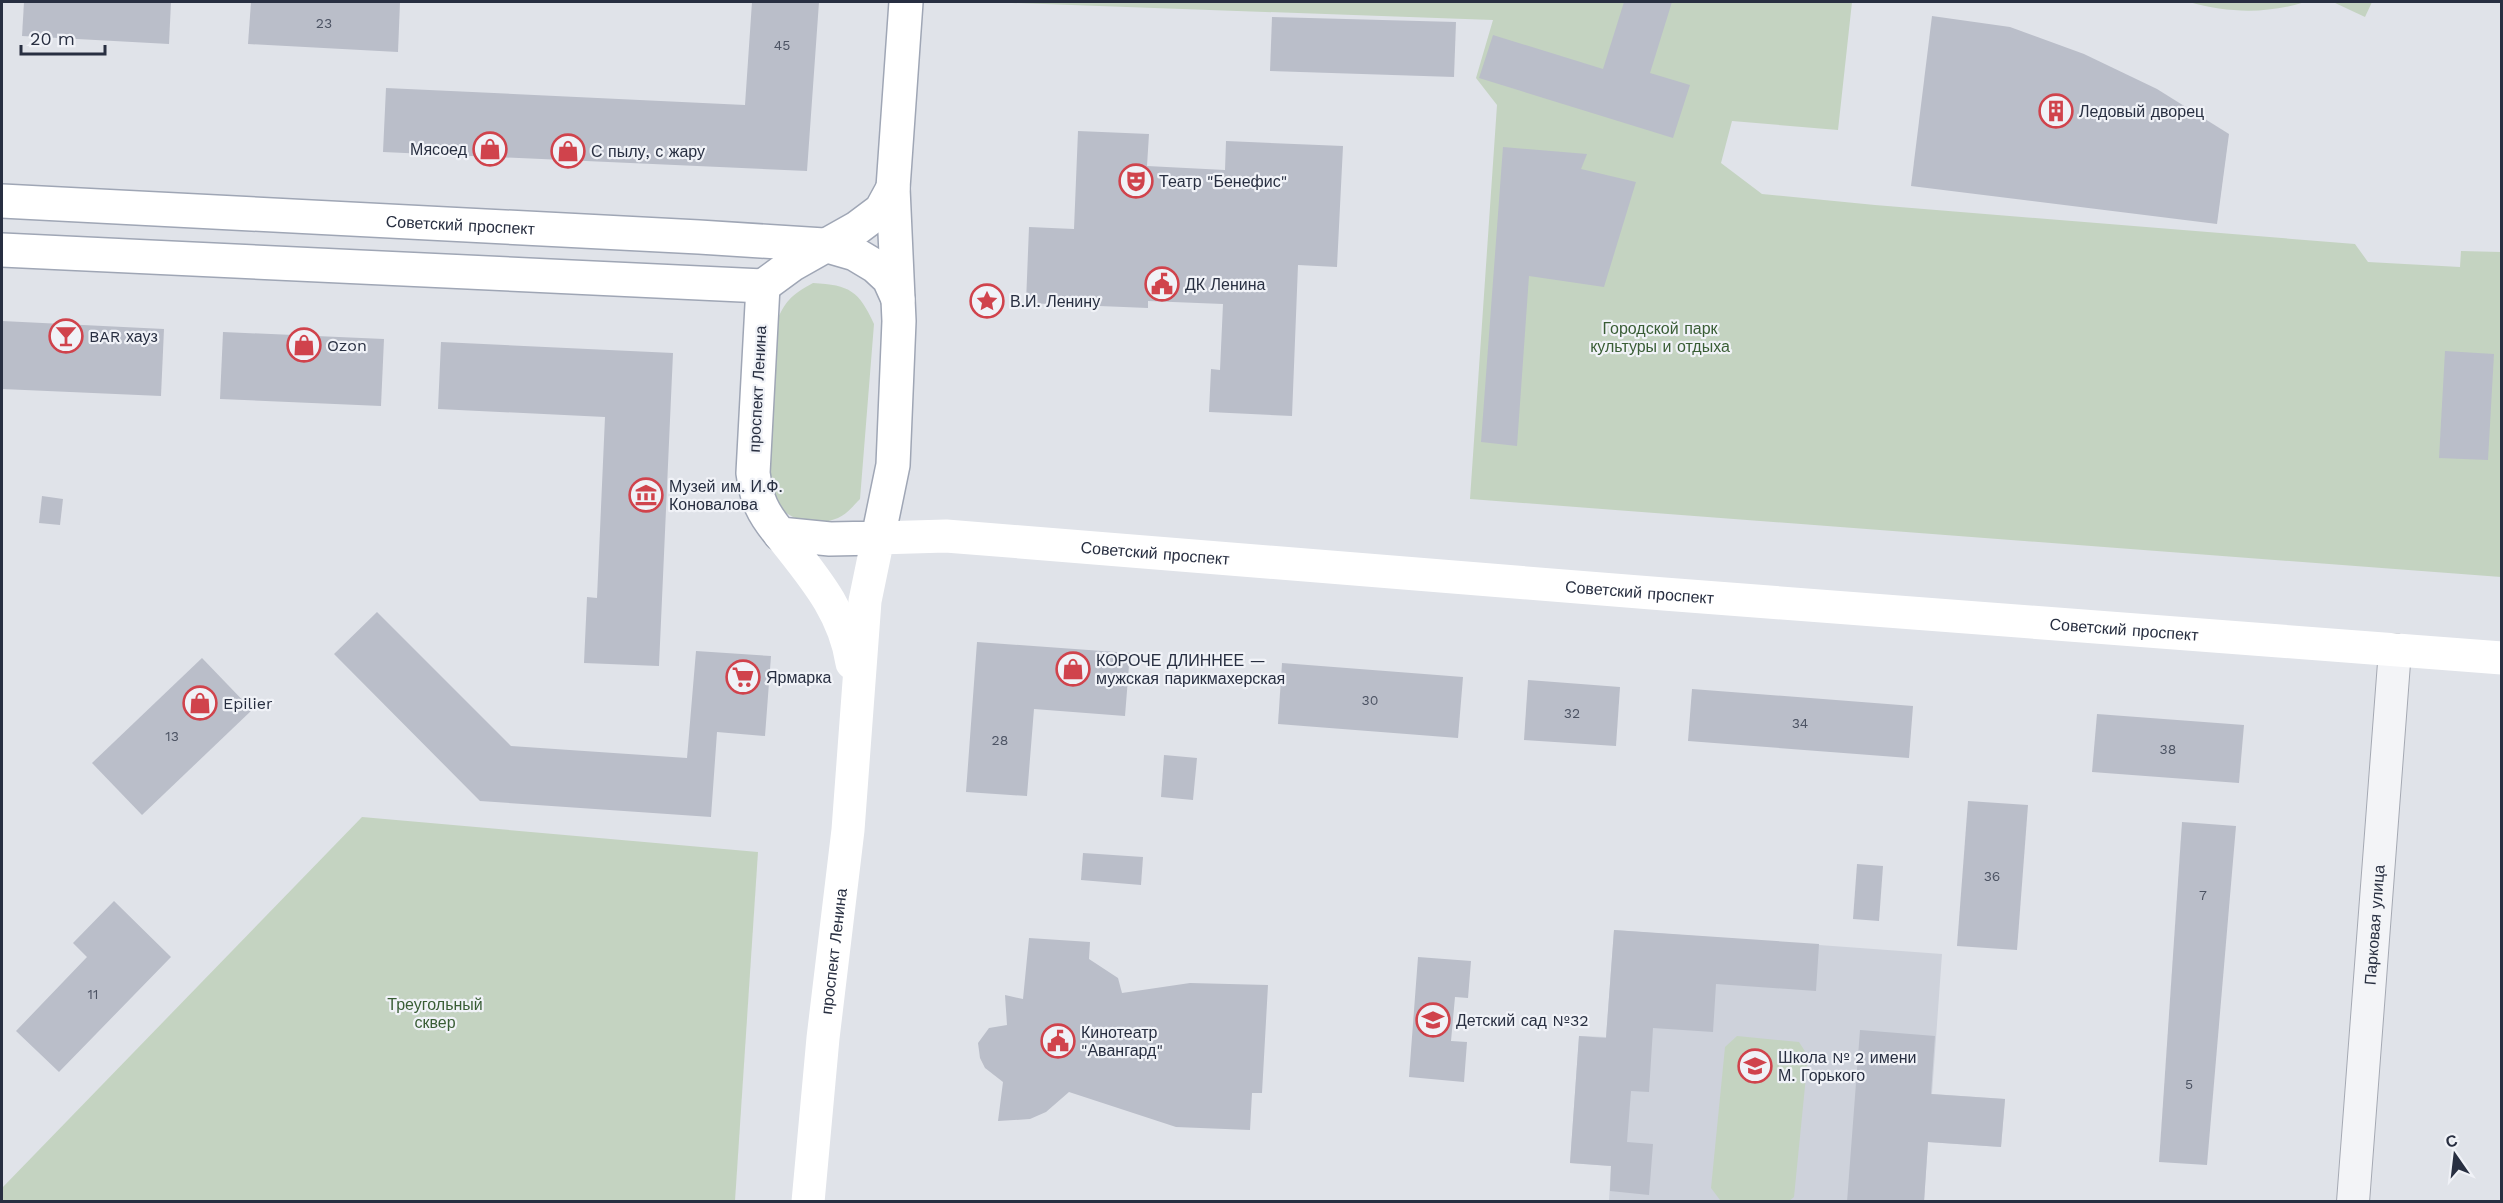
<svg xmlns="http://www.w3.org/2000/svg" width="2503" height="1203" viewBox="0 0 2503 1203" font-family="'Work Sans',sans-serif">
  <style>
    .built { fill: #ced2db }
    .green { fill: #c4d3c1 }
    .building { fill: #babec9 }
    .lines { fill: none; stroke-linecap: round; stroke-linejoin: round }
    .minor-casing { stroke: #a5a9b3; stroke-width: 34 }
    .primary-casing { stroke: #9fa6b5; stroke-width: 36 }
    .minor { stroke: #f3f4f7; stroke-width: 32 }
    .secondary { stroke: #fff; stroke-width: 33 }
    .primary { stroke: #fff; stroke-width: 33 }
    .labels { text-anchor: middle; stroke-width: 4.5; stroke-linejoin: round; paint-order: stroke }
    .number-label { font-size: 14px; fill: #4c5363 }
    .poi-label { font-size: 16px; fill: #282f41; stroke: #f0f2f7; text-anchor: start }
    .street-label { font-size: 16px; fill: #282f41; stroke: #f0f2f7 }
    .park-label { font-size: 16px; fill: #395d35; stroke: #f0f2f7 }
  </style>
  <rect width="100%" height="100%" fill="#e0e3e9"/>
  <polygon class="built" points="1614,930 1942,954 1932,1094 2005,1099 2001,1147 1928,1142 1924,1201 1609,1201 1611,1166 1570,1163 1579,1036 1606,1037"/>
  <g class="green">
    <polygon points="986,2 1852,2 1838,130 1732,121 1721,163 1762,194 1875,205 2355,244 2368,262 2460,267 2461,251 2501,252 2501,577 1470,499 1497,105 1476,78 1493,20"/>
    <path d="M 2189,2 L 2305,2 C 2267,14 2228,13 2189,2 Z"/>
    <polygon points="2333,2 2372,2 2365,17"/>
    <path d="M 813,283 C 850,285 859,291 874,324 L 860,499 C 854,505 847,514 838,518 C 817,527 789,522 774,501 C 770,495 769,486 767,478 L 775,325 C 785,301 791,295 813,283 Z"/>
    <polygon points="362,817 758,852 735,1201 2,1201 2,1188"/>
    <polygon points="1737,1036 1799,1042 1808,1056 1794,1197 1789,1201 1720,1200 1711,1188 1725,1047"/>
  </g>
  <g class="building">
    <polygon points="24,2 171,2 169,44 22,36"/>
    <polygon points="251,2 400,2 398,52 248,44"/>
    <polygon points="752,2 819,2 807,171 383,152 386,88 745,105"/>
    <polygon points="1624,2 1672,2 1650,73 1690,85 1673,138 1479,78 1493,35 1603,69"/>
    <polygon points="1932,16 2010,27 2084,54 2157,89 2229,134 2217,224 1911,186"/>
    <polygon points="1272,17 1456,22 1454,77 1270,71"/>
    <polygon points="1078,131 1149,134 1147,166 1225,170 1226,141 1343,146 1337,267 1298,265 1292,416 1209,412 1211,369 1220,370 1223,304 1148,301 1148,308 1026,303 1029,227 1074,229"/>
    <polygon points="1503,147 1587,154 1581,169 1636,182 1604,287 1529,276 1517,446 1481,442"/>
    <polygon points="2,321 164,329 161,396 2,389"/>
    <polygon points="223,332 384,339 381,406 220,399"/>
    <polygon points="441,342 673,353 659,666 584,663 587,597 597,598 605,417 438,409"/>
    <polygon points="2445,351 2494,354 2488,460 2439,458"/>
    <polygon points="42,496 63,499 60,525 39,523"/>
    <polygon points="377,612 511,746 687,758 696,651 771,656 765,736 717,732 711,817 480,801 334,654"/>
    <polygon points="977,642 1130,653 1125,716 1034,709 1027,796 966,792"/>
    <polygon points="202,658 252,710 142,815 92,763"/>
    <polygon points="1282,663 1463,677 1458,738 1278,724"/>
    <polygon points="1528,680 1620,687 1616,746 1524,740"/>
    <polygon points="1692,689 1913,706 1909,758 1688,741"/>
    <polygon points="2097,714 2244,725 2239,783 2092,772"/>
    <polygon points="1164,755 1197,758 1193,800 1161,797"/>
    <polygon points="1968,801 2028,805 2017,950 1957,946"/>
    <polygon points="2182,822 2236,826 2207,1165 2159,1162"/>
    <polygon points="1083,853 1143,857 1141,885 1081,880"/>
    <polygon points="1857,864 1883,866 1879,921 1853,919"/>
    <polygon points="114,901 171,957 59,1072 16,1031 87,957 73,943"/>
    <polygon points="1614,930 1819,944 1816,991 1716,984 1713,1032 1653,1028 1649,1092 1631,1091 1627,1142 1653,1144 1649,1195 1610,1191 1611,1166 1570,1163 1579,1036 1606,1038"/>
    <polygon points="1029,938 1090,942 1089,959 1118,978 1122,993 1190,983 1268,985 1262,1093 1252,1093 1250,1130 1176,1127 1069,1092 1046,1112 1030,1119 998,1121 1003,1082 985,1068 980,1058 978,1043 989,1028 1007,1025 1005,995 1023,999"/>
    <polygon points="1418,957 1471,961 1468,998 1455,997 1451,1041 1467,1042 1464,1082 1409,1077"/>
    <polygon points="1860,1030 1935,1036 1931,1094 2005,1099 2001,1147 1928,1142 1924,1202 1847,1202"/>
  </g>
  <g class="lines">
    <defs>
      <g id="minor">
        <path id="s1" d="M 2353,1202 L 2395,650"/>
      </g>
      <g id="primary">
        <path id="s3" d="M 2,201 L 699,237 L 824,245 L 855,254 L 875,266 L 889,279 L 898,299"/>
        <polyline points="2,250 763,286"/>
        <path d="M 763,286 L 753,473 C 757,501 762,512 780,534 L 830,539 L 878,538 L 893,465 L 899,321 L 893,188 L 906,2"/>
        <polyline points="763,286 793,264 857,228 881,210 893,188"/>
      </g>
    </defs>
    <use href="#minor" class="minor-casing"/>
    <use href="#primary" class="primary-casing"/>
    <use href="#minor" class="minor"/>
    <g class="secondary">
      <path d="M 780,534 C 812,575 844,610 852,663"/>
      <path id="s2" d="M 808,1202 L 823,1038 L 848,830 L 865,601 L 878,538 L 946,536 L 1664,594 L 2502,658"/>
    </g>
    <use href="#primary" class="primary"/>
  </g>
  <defs>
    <symbol id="building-ring" viewBox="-11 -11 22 22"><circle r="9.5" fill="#f0f2f7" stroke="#d0434c" stroke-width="1.5"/><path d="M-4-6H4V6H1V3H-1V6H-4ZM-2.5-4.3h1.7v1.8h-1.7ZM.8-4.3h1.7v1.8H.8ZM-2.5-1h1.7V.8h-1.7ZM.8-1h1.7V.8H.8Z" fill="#d0434c"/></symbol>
    <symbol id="shop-ring" viewBox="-11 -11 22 22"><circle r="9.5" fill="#f0f2f7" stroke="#d0434c" stroke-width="1.5"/><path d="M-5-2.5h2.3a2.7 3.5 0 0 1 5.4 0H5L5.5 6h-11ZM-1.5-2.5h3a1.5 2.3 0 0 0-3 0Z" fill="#d0434c"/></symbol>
    <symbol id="theatre-ring" viewBox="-11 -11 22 22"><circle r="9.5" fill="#f0f2f7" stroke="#d0434c" stroke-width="1.5"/><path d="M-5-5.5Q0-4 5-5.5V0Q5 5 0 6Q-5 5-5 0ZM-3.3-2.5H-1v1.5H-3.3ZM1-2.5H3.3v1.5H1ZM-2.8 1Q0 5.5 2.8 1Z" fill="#d0434c"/></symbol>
    <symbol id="civic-ring" viewBox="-11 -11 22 22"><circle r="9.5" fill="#f0f2f7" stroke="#d0434c" stroke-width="1.5"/><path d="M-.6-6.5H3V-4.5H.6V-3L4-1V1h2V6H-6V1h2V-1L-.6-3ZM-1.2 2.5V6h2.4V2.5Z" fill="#d0434c"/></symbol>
    <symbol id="sight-ring" viewBox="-11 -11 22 22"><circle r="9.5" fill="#f0f2f7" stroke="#d0434c" stroke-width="1.5"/><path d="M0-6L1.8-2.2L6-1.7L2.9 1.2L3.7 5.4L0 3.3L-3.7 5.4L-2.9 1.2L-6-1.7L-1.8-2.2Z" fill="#d0434c"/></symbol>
    <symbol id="bar-ring" viewBox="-11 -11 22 22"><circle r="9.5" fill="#f0f2f7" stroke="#d0434c" stroke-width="1.5"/><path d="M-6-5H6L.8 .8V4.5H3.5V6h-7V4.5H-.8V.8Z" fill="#d0434c"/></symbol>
    <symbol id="museum-ring" viewBox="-11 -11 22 22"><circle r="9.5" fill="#f0f2f7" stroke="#d0434c" stroke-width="1.5"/><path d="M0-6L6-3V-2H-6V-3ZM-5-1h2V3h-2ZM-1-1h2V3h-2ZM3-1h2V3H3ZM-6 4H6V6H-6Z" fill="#d0434c"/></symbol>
    <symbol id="supermarket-ring" viewBox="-11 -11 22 22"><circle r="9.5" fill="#f0f2f7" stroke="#d0434c" stroke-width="1.5"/><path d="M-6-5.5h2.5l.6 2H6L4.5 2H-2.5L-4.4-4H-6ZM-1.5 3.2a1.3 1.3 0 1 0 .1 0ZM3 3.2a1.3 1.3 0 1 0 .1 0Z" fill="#d0434c"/></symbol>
    <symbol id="school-ring" viewBox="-11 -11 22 22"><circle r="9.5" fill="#f0f2f7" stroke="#d0434c" stroke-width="1.5"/><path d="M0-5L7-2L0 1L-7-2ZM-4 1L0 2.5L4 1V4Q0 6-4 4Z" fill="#d0434c"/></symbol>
  </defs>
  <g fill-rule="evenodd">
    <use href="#building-ring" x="2037" y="92" width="38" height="38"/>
    <use href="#shop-ring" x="471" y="130" width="38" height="38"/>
    <use href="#shop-ring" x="549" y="132" width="38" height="38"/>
    <use href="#theatre-ring" x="1117" y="162" width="38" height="38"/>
    <use href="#civic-ring" x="1143" y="265" width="38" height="38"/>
    <use href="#sight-ring" x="968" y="282" width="38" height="38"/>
    <use href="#bar-ring" x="47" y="317" width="38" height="38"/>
    <use href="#shop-ring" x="285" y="326" width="38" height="38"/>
    <use href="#museum-ring" x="627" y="476" width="38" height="38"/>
    <use href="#shop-ring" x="1054" y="650" width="38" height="38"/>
    <use href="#supermarket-ring" x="724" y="658" width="38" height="38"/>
    <use href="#shop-ring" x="181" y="684" width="38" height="38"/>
    <use href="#school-ring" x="1414" y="1001" width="38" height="38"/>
    <use href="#civic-ring" x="1039" y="1022" width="38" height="38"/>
    <use href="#school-ring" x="1736" y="1047" width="38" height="38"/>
  </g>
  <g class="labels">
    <g class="number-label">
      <text x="324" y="28">23</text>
      <text x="782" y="50">45</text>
      <text x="1370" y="705">30</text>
      <text x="1572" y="718">32</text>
      <text x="1800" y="728">34</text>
      <text x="172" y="741">13</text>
      <text x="1000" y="745">28</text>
      <text x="2168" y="754">38</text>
      <text x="1992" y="881">36</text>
      <text x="2203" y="900">7</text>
      <text x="93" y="999">11</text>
      <text x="2189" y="1089">5</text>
    </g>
    <g class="poi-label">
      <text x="2079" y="117">Ледовый дворец</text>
      <text x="467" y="155" text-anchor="end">Мясоед</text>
      <text x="591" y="157">С пылу, с жару</text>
      <text x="1159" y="187">Театр "Бенефис"</text>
      <text x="1185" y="290">ДК Ленина</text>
      <text x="1010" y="307">В.И. Ленину</text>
      <text x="89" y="342">BAR хауз</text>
      <text x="327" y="351">Ozon</text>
      <text x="669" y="492">Музей им. И.Ф.<tspan x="669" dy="18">Коновалова</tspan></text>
      <text x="1096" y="666">КОРОЧЕ ДЛИННЕЕ —<tspan x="1096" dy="18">мужская парикмахерская</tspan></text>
      <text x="766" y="683">Ярмарка</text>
      <text x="223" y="709">Epilier</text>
      <text x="1456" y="1026">Детский сад №32</text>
      <text x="1081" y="1038">Кинотеатр<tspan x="1081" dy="18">"Авангард"</tspan></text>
      <text x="1778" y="1063">Школа № 2 имени<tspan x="1778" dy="18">М. Горького</tspan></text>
    </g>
    <g class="street-label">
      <text dy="6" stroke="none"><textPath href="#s3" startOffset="459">Советский проспект</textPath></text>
      <text transform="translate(757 389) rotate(-87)" y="6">проспект Ленина</text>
      <text dy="6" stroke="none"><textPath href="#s2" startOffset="946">Советский проспект</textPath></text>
      <text dy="6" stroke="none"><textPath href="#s2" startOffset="1432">Советский проспект</textPath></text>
      <text dy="6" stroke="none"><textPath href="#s2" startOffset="1918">Советский проспект</textPath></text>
      <text dy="6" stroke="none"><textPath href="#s1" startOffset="278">Парковая улица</textPath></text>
      <text dy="6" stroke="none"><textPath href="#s2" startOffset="252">проспект Ленина</textPath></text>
    </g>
    <g class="park-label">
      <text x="1660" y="334">Городской парк<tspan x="1660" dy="18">культуры и отдыха</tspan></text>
      <text x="435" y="1010">Треугольный<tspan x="435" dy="18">сквер</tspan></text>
    </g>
  </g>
  <rect width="2503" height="1203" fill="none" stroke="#282f41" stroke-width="6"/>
  <g transform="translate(2455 1155) rotate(346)" stroke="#f0f2f7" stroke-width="4.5" paint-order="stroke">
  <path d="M0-4.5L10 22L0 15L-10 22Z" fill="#282f41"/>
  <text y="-9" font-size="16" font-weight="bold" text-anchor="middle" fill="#282f41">С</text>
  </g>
  <path d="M21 45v9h84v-9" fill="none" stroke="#282f41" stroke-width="3"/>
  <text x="30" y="45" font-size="18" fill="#282f41" stroke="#f0f2f7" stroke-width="4.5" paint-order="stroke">20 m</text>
</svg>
